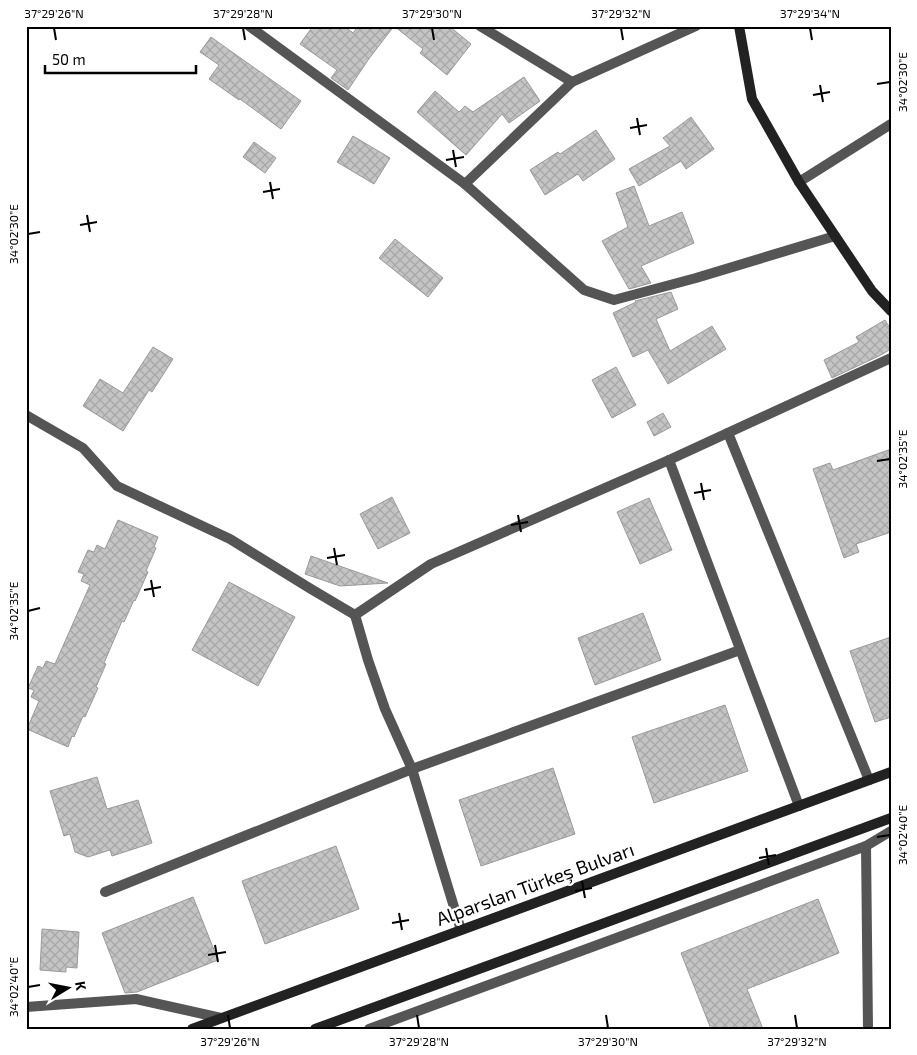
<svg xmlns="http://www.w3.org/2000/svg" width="917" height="1055" viewBox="0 0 917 1055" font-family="'Exo 2',sans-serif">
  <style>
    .building { fill: url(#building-cross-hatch); stroke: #999 }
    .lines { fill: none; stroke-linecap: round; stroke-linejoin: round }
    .street { stroke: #555; stroke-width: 10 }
    .secondary { stroke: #222; stroke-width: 10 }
    .ticks { fill: none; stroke: #000; stroke-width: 2 }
    .labels { text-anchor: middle; stroke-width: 5; stroke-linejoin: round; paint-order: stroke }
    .street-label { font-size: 19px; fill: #000; stroke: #fff }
    .neatline { fill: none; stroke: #000; stroke-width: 2 }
    .ticks-label { font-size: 12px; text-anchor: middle; fill: #000 }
  </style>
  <defs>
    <pattern id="building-cross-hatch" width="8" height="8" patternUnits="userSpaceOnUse" patternTransform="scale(1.25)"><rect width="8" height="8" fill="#c4c4c4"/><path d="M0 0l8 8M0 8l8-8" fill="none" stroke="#a7a7a7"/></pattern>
  </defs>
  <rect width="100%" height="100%" fill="#fff"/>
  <g class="building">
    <polygon points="313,26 344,26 353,33 358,26 449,26 471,44 447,75 420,53 423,49 394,26 368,60 348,90 331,78 337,70 300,44"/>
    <polygon points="211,37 301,101 281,129 240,99 239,100 209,79 219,65 200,52"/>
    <polygon points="524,77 540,101 509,123 502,114 466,155 417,112 435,91 459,112 465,106 473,112"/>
    <polygon points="691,117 714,149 686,169 681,161 639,186 629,169 670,146 663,138"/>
    <polygon points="596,130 615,159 583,181 578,174 545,195 530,170 558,152 560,154"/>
    <polygon points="353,136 390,158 374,184 337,162"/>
    <polygon points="254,142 276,158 265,173 243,157"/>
    <polygon points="634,186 649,226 682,212 694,243 641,266 651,283 629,289 602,241 628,227 616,193"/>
    <polygon points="395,239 443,278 428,297 379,258"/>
    <polygon points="671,292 678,309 656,319 670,351 712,326 726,349 668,384 648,350 633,357 613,313 636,302 635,301"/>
    <polygon points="885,320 891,330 891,349 879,356 832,378 824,360 859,342 856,337"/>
    <polygon points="153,347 173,359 152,392 149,390 123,431 83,406 100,379 123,393"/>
    <polygon points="616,367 636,405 612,418 592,380"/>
    <polygon points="663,413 671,427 654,436 647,422"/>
    <polygon points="891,449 891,532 856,544 859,552 844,558 813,469 830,463 833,470"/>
    <polygon points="392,497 410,533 378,549 360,514"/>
    <polygon points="649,498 672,550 640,564 617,512"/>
    <polygon points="118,520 158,537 154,547 156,548 146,571 148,572 135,601 134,600 124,622 122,621 104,663 106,664 96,687 98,688 85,717 83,716 74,737 72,736 68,747 27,729 39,701 31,697 34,690 28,688 38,666 43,668 46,661 55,664 90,585 81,581 84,574 78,572 88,550 94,552 97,545 105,549"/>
    <polygon points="311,556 388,583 340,586 305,574"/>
    <polygon points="229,582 295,617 258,686 192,650"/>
    <polygon points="643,613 661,660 595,685 578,638"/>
    <polygon points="891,637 891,717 875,722 850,651"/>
    <polygon points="725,705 748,771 654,803 632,737"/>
    <polygon points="553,768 575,834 481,866 459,800"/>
    <polygon points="97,777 107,809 138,800 152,843 112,856 110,850 88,857 75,852 70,834 64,836 50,791"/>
    <polygon points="336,846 359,909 265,944 242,881"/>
    <polygon points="193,897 218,960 137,992 125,993 102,933"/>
    <polygon points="818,899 839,953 747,989 763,1029 711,1029 681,953"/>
    <polygon points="42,929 79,932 77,968 66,967 66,972 40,970"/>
  </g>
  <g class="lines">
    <g class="street">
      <polyline points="249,26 465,184 584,290 614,300 696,278 835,236"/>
      <polyline points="480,26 572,82"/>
      <polyline points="799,182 891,124"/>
      <polyline points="465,184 572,82 696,26"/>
      <polyline points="26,415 83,448 117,486 230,539 311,589 355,615"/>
      <polyline points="728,433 869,780"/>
      <polyline points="669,460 799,806"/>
      <polyline points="866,846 868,1029"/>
      <polyline points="105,892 412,769 740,650"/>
      <polyline points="461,930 412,769 385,709 368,660 355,615 431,564 669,460 891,358"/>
      <polyline points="26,1007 136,999 221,1018"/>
      <polyline points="369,1029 866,846 891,831"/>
    </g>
    <g class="secondary">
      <polyline points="739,26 752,99 799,182 872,291 891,311"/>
      <polyline points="192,1029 891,772"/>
      <polyline points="315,1029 891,818"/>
    </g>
  </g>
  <path class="ticks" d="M 54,28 L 56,40M 243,28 L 245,40M 432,28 L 434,40M 621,28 L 623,40M 810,28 L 812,40M 877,84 L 890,82M 820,85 L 823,102M 813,95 L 830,92M 637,118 L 640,135M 630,128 L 647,125M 453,150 L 456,167M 446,160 L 464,157M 270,182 L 273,199M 263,192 L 280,189M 87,215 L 90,232M 80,225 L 97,222M 28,234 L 40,232M 877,461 L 890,459M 701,483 L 704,500M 694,493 L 711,490M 518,515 L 521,532M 511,525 L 528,522M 334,548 L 337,565M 327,558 L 345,555M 151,580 L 154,597M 144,590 L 161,587M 28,611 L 40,608M 877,837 L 890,835M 766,848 L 769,865M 759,858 L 776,855M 582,881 L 585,898M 575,891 L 592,888M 399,913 L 402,930M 392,923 L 409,920M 215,945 L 218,962M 208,955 L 226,952M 28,987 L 40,985M 228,1015 L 230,1028M 417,1015 L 419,1028M 606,1015 L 608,1028M 795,1015 L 797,1028"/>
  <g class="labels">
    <g class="street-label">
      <text transform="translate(535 884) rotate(-20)" y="7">Alparslan Türkeş Bulvarı</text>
    </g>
  </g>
  <rect width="917" height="1055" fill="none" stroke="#ffffff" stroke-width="55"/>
  <g transform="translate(68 988) rotate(80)" stroke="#ffffff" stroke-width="4" paint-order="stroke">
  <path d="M0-4L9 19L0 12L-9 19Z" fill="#000000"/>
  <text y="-8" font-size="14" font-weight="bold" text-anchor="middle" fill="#000000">K</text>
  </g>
  <path d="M45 65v8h151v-8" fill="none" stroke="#000000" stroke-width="2.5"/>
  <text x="52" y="65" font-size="15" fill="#000000" stroke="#ffffff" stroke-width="4" paint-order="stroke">50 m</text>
  <rect x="28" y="28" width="862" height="1000" class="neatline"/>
  <g class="ticks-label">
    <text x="54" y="18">37°29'26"N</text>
    <text x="243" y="18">37°29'28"N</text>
    <text x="432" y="18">37°29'30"N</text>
    <text x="621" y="18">37°29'32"N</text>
    <text x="810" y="18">37°29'34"N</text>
    <text transform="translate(903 82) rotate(-90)" y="4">34°02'30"E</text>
    <text transform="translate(14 234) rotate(-90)" y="4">34°02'30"E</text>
    <text transform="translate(903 459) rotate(-90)" y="4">34°02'35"E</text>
    <text transform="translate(14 611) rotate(-90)" y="4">34°02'35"E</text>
    <text transform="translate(903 835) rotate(-90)" y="4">34°02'40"E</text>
    <text transform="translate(14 987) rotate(-90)" y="4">34°02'40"E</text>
    <text x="230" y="1046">37°29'26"N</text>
    <text x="419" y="1046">37°29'28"N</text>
    <text x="608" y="1046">37°29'30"N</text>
    <text x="797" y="1046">37°29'32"N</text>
  </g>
</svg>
